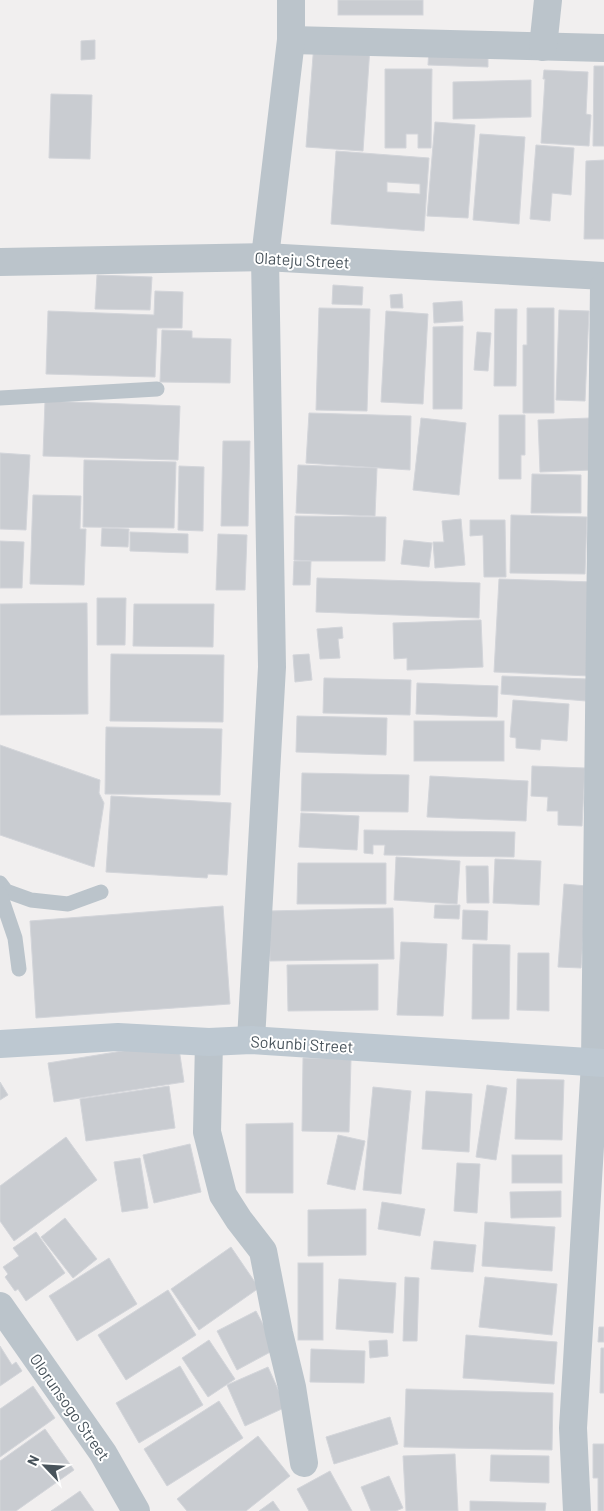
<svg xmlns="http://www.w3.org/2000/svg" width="604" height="1511" viewBox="0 0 604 1511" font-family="Barlow,sans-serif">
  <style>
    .building { fill: #c9ccd1; stroke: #d3d5da; fill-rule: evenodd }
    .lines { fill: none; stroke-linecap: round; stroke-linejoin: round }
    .lane { stroke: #bbc4cb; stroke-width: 15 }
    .street { stroke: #bbc4cb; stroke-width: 28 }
    .secondary { stroke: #bdc8d1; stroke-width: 28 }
    .labels { text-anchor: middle; stroke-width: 4; stroke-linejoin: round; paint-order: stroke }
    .street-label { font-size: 16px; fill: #48535b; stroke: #fff }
  </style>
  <rect width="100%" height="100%" fill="#f1efef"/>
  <g class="building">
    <rect x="338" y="0" width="85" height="15"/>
    <polygon points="95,40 95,59 81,60 81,41"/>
    <polygon points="314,43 370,47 363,151 306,147"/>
    <polygon points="429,48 488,50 488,67 428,65"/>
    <polygon points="594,66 604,66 604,146 593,146"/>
    <polygon points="385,69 432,69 431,148 418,148 418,134 406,134 406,148 385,148"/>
    <polygon points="544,70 588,72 586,114 591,115 589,146 541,143 545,79 543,79"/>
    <polygon points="531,80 531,117 453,119 453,82"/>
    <polygon points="51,94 92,95 90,159 49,158"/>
    <polygon points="435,122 475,125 468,218 427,216"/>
    <polygon points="480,134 525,137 519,224 473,220"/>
    <polygon points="536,145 574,148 571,195 552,193 550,221 530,219"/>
    <path d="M 336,151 L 429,158 L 424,231 L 331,224 ZM 387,182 L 420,184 L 420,194 L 387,192 Z"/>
    <polygon points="604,160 604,239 584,239 586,161"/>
    <polygon points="97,275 152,277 150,310 95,309"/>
    <polygon points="333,285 363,287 362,305 332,304"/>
    <polygon points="155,291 183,292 182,328 157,328 155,377 46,374 48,311 154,315"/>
    <polygon points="402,294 403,308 391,308 390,295"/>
    <polygon points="462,301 463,321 434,323 433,303"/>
    <polygon points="319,308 370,309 367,411 316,410"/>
    <polygon points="527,308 554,308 554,413 523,413 523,345 527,345"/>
    <polygon points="495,309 517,309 516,386 494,386"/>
    <polygon points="559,310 589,311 585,401 556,400"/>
    <polygon points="386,311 428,314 423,404 381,402"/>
    <polygon points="463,326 462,409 433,409 433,327"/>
    <polygon points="162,330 192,331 192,338 231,339 230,383 160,382"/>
    <polygon points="477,332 491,333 488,371 474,370"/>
    <polygon points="45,401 180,406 178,460 43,456"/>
    <polygon points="309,413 411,416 410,470 306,463"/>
    <polygon points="499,415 525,415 525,455 521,455 521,479 499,479"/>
    <polygon points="421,418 466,423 459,495 413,490"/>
    <polygon points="590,418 592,470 540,472 538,420"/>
    <polygon points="223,441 250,441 248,526 221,526"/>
    <polygon points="0,453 30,455 26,530 0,529"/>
    <polygon points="84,460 176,462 174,528 83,527"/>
    <polygon points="298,465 377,468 375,516 296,513"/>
    <polygon points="179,466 204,467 203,531 178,530"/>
    <polygon points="532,474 581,475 581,513 531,513"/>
    <polygon points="33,495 81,496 80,529 86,529 84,585 30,584"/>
    <polygon points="511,515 587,517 585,574 510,573"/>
    <polygon points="295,516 386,517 385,561 311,561 294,560"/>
    <polygon points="461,519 465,565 435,568 433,542 444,542 442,521"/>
    <polygon points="470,520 505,520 506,577 484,577 483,535 470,536"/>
    <polygon points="102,528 129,529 128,547 101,546"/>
    <polygon points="130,532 188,534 188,553 130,551"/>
    <polygon points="218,534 247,535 245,590 216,590"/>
    <polygon points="404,540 432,543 429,567 401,564"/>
    <polygon points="0,541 24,542 22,588 0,588"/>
    <polygon points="294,561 311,561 310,585 293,585"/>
    <polygon points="317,578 480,583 479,618 316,612"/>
    <polygon points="499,579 594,582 590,676 494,672"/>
    <polygon points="97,598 126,598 125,645 97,645"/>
    <polygon points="87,603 88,714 0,715 0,604"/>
    <polygon points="134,604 214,604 213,647 133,646"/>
    <polygon points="481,620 483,667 407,670 407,658 394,659 393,623"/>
    <polygon points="342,627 343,638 338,639 340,658 320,659 317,629"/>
    <polygon points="111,654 224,655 223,722 110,721"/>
    <polygon points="309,654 312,680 295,682 293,655"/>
    <polygon points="502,676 588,679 586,701 501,694"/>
    <polygon points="324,678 411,680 410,715 323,713"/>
    <polygon points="417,683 498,686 497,717 416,714"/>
    <polygon points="513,700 569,704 567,741 541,739 540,750 516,748 516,738 510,737"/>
    <polygon points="297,716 387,718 386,755 296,752"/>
    <rect x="414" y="721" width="90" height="40"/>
    <polygon points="106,727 222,729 220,795 105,794"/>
    <polygon points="0,745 100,780 99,793 104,803 94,867 0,835"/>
    <polygon points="532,766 585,768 582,826 558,825 558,811 547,811 548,797 531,796"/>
    <polygon points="302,773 409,775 408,812 301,811"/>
    <polygon points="430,776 528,781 526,821 427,817"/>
    <polygon points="111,796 231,803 227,875 208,874 207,878 106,872"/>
    <polygon points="301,813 359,816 357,850 299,847"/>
    <polygon points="364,830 515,832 514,857 384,855 385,845 373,845 373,854 364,853"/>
    <polygon points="396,857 460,861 457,904 394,900"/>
    <polygon points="495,859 541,861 539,905 493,903"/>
    <polygon points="298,863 386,863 386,904 297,904"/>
    <polygon points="466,866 488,866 489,903 467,903"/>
    <polygon points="564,884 587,886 581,968 558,967"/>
    <polygon points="435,905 460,905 459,919 434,918"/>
    <polygon points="223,906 230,1004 36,1018 30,921"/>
    <polygon points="393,908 394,959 270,961 269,911"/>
    <polygon points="463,910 488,911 487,940 462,939"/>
    <polygon points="401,942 447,944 443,1016 397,1015"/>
    <polygon points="473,944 510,945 509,1019 472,1019"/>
    <polygon points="518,953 549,953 549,1011 517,1010"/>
    <polygon points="378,964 378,1010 288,1011 287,965"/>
    <polygon points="178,1042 184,1082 54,1102 48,1063"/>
    <polygon points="303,1058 351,1059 349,1132 302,1131"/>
    <polygon points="517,1079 564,1080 562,1140 515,1139"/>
    <polygon points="0,1082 8,1095 0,1100"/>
    <polygon points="487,1085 507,1088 496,1160 476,1157"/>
    <polygon points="169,1086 175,1128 86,1141 80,1099"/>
    <polygon points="373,1087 411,1091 401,1194 363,1190"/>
    <polygon points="426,1091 472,1094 469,1152 422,1149"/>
    <polygon points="293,1123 293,1193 246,1193 246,1124"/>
    <polygon points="338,1135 365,1141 355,1190 327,1184"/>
    <polygon points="66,1137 97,1180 14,1241 0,1221 0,1186"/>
    <polygon points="190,1144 201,1192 154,1203 143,1155"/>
    <rect x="512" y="1155" width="50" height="28"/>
    <polygon points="140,1158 148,1208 122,1212 114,1162"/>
    <polygon points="457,1163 480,1164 477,1213 454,1211"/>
    <polygon points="561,1191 561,1217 511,1218 510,1192"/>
    <polygon points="382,1202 425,1209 420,1236 378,1229"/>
    <polygon points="366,1209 366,1255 308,1256 308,1210"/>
    <polygon points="65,1218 97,1259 73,1278 41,1237"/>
    <polygon points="485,1222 555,1227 552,1271 482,1266"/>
    <polygon points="36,1232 65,1273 26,1301 18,1289 15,1291 5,1277 8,1274 3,1267 19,1256 13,1248"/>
    <polygon points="434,1241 476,1245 473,1272 431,1269"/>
    <polygon points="231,1247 259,1288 199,1330 171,1289"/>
    <polygon points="109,1258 137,1304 77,1341 49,1296"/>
    <rect x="298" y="1263" width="25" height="77"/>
    <polygon points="405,1277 419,1278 417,1341 403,1341"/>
    <polygon points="485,1277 557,1284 552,1335 479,1327"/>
    <polygon points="339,1279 396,1283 393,1333 336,1329"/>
    <polygon points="168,1290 196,1335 126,1380 98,1335"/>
    <polygon points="256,1311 276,1349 237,1370 217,1331"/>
    <polygon points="599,1327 604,1327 604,1342 598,1342"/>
    <polygon points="466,1335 557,1342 554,1384 463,1378"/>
    <polygon points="209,1340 235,1379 208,1397 182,1358"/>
    <polygon points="387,1340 388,1356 370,1358 369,1341"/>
    <polygon points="0,1346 12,1365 16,1362 22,1371 0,1386"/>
    <polygon points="601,1348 604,1348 604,1393 600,1393"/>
    <polygon points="311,1349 365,1351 364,1383 310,1382"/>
    <polygon points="180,1366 203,1405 139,1443 116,1403"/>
    <polygon points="268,1367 286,1407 245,1426 227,1385"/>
    <polygon points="33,1386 55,1418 0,1457 0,1409"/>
    <polygon points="406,1389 553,1393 552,1450 404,1447"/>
    <polygon points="219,1401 243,1438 167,1486 144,1449"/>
    <polygon points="390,1417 398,1444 334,1464 326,1437"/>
    <polygon points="45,1429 74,1470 16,1511 0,1511 0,1461"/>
    <polygon points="258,1436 290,1476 246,1511 187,1511 177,1499"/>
    <polygon points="593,1444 604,1444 604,1511 598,1511 598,1478 593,1478"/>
    <polygon points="455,1454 458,1511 406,1511 403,1456"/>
    <polygon points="491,1455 549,1456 549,1483 490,1481"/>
    <polygon points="330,1471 352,1511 309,1511 297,1489"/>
    <polygon points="389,1476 403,1508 396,1511 371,1511 361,1487"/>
    <polygon points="80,1491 94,1511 51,1511"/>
    <polygon points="273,1501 280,1511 259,1511"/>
    <polygon points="470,1501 546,1503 545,1511 470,1511"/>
  </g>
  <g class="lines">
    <g class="lane">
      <polyline points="0,398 157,389"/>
      <polyline points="0,883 6,891 31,900 68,904 101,892"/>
      <polyline points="0,894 15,938 19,969"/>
    </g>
    <g class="street">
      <polyline points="291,40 604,48"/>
      <polyline points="543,47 548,0"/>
      <polyline points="0,262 265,257 604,276"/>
      <polyline points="251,1040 272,667 265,257 291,40 291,0"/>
      <polyline points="209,1042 207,1132 223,1195 239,1220 263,1251 279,1333 292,1387 304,1463"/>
      <polyline points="0,1306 103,1453 136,1511"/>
      <polyline points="577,1511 573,1428 595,1063 604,286"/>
    </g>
    <polyline class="secondary" points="0,1044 118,1037 209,1042 251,1040 604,1063"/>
  </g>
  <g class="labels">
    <g class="street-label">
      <text transform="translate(302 260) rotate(3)" y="6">Olateju Street</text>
      <text transform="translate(302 1044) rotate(3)" y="6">Sokunbi Street</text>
      <text transform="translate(70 1407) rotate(55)" y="6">Olorunsogo Street</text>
    </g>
  </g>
  <g transform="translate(45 1466) rotate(295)" stroke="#ffffff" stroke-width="4" paint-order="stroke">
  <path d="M0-4L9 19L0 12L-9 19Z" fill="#48535b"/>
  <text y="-8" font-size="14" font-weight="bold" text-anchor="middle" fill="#48535b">N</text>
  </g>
</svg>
